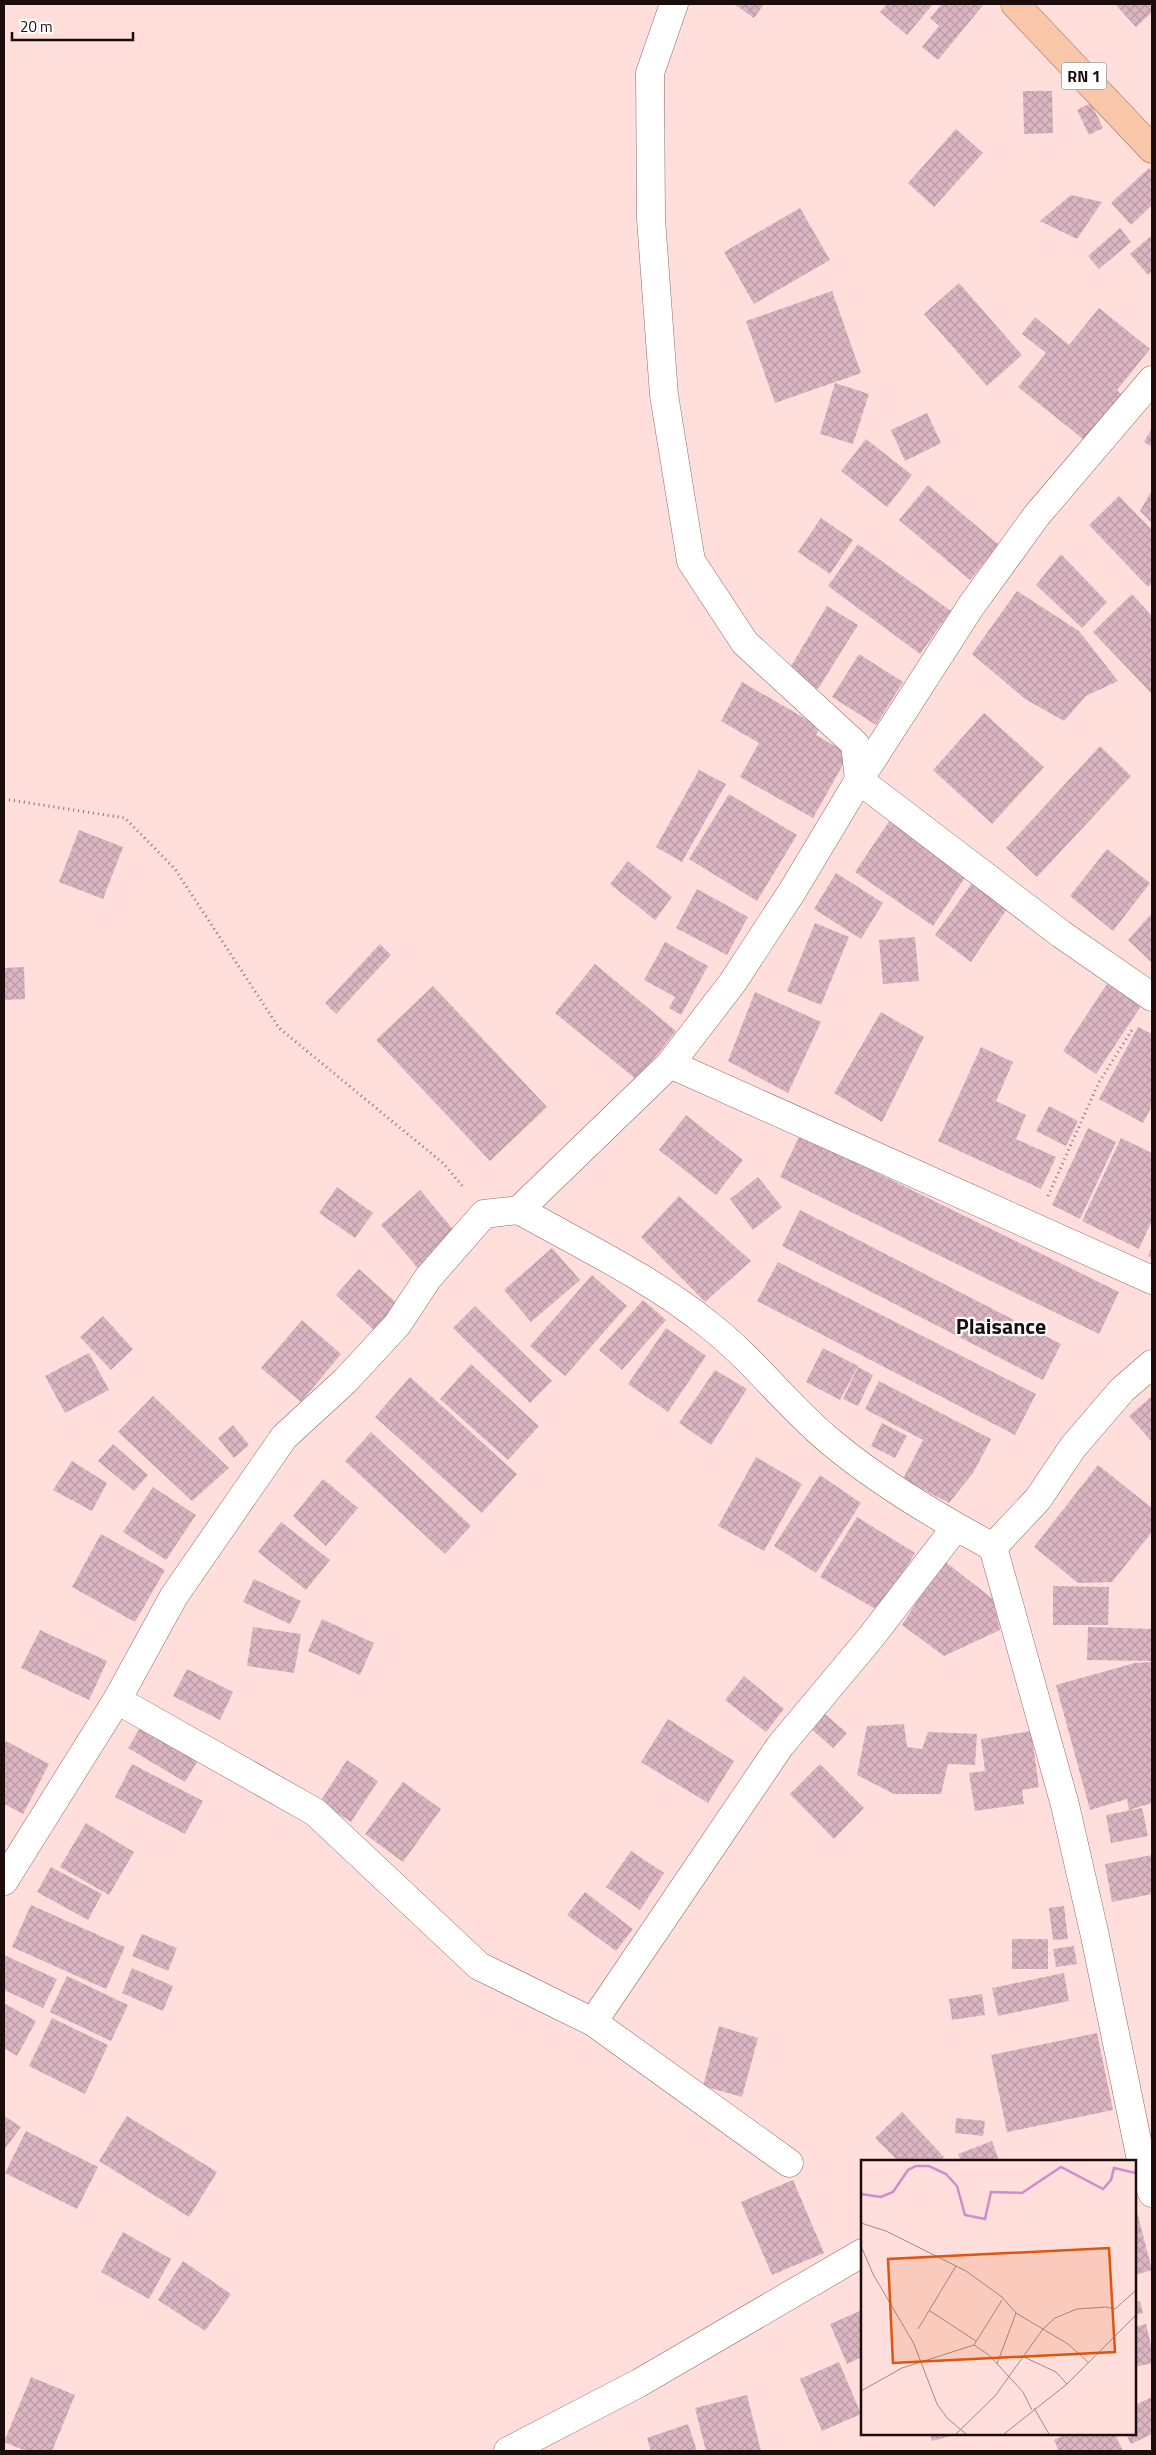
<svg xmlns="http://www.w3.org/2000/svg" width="1156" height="2455" viewBox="0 0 1156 2455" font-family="'Titillium Web',sans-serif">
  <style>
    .building { fill: url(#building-cross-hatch) }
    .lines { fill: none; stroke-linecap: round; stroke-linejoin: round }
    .street-casing { stroke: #8e6b68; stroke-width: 29 }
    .primary-casing { stroke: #a76e4c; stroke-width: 29 }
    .path { stroke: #88716f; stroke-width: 3; stroke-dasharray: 1 4; stroke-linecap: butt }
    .street { stroke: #fff; stroke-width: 28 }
    .primary { stroke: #f8c7a9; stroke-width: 28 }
    .labels { text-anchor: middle; stroke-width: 4.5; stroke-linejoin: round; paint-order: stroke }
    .shield { fill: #fff; stroke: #5f5655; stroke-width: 1 }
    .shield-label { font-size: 16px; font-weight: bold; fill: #1a0d0c }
    .district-label { font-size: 22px; font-weight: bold; fill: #1a0d0c; stroke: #fff }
    .inset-river { fill: none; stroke: #ce8dcb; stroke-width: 2.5 }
    .inset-road { fill: none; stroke: #a38a88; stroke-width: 1 }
    .view { fill: #de550c; fill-opacity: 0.15; stroke: #de550c; stroke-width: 2.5 }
    .inset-edge { fill: none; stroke: #1a0d0c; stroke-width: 2.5 }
  </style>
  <defs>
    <pattern id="building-cross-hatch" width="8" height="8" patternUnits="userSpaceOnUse" patternTransform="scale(1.25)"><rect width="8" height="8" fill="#dbb5c2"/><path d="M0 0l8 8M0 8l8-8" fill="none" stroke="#bb9aa6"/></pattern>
  </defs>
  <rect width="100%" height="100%" fill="#ffdedb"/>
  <g class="building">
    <polygon points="734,4 764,4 754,18"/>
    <polygon points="887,4 933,4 907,35 880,12"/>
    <polygon points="942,4 984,4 938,60 922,47 939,26 930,18"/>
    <polygon points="1115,4 1152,4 1152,12 1136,27"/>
    <polygon points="1023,91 1052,91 1053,133 1024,134"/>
    <polygon points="1091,103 1103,128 1089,135 1077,110"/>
    <polygon points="956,129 983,153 934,207 908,183"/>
    <polygon points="1149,168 1152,172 1152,205 1131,225 1111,203"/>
    <polygon points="1071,195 1102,202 1077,239 1040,221"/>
    <polygon points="800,208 830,260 754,304 724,252"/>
    <polygon points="1120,228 1131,242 1099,269 1088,256"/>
    <polygon points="1152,235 1152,271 1148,275 1130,254"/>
    <polygon points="959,283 1022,355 987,386 924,314"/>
    <polygon points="832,291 861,373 775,403 746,321"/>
    <polygon points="1099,308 1150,349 1117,390 1124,397 1088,443 1018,387 1046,353 1022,334 1035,317 1069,345"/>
    <polygon points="835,383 869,394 853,444 820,434"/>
    <polygon points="927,413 941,443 905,461 891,430"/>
    <polygon points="1152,428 1152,447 1144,442"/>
    <polygon points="866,439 912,475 887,507 841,471"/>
    <polygon points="928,485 999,545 970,580 899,520"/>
    <polygon points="1152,490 1152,523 1140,511"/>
    <polygon points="1119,496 1152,530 1152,583 1148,587 1089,525"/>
    <polygon points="821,518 853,540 830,574 798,552"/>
    <polygon points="858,544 951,611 920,654 828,586"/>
    <polygon points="1061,554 1107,602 1082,628 1036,585"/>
    <polygon points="1017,591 1079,631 1118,681 1086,696 1064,721 1025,699 972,654"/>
    <polygon points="1132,594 1152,616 1152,694 1093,632"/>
    <polygon points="827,606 858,625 818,689 788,671"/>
    <polygon points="859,654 903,682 876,725 832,697"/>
    <polygon points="742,682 820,727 816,735 849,754 813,818 740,777 759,743 721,721"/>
    <polygon points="984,713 1044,767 992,824 933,770"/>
    <polygon points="1100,746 1131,776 1037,877 1006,848"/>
    <polygon points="699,770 726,784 682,862 656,847"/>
    <polygon points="729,794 797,835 757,901 689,859"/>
    <polygon points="890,820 968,873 933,926 855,872"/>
    <polygon points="79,830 123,847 103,899 59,882"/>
    <polygon points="1107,849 1150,883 1113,931 1070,896"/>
    <polygon points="628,861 672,897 655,920 610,884"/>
    <polygon points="836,873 883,903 861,939 814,909"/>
    <polygon points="977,876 1013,900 971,962 935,935"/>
    <polygon points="697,889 748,917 727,955 676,928"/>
    <polygon points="1152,913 1152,963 1128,940"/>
    <polygon points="815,923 849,937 821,1005 787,991"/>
    <polygon points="915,937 919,981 883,984 879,940"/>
    <polygon points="665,942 708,966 681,1015 669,1008 675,997 644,980"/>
    <polygon points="380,944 391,955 336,1014 325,1003"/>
    <polygon points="595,964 676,1031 637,1080 555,1013"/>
    <polygon points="24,967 25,999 4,1000 4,968"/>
    <polygon points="1107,984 1141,1006 1096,1074 1063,1051"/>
    <polygon points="433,986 547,1107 490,1161 376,1040"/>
    <polygon points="755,992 821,1022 788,1093 728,1061"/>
    <polygon points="881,1012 924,1037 882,1122 834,1093"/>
    <polygon points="1138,1027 1152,1034 1152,1106 1143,1123 1099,1099"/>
    <polygon points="981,1047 1013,1062 996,1101 1026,1115 1016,1139 1056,1157 1041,1189 938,1141"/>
    <polygon points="1049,1106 1078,1121 1066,1146 1036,1131"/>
    <polygon points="686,1115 743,1160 716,1195 659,1150"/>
    <polygon points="1088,1128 1116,1142 1080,1219 1052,1205"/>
    <polygon points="800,1135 1119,1292 1099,1334 780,1177"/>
    <polygon points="1121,1138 1152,1153 1152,1220 1139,1249 1082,1221"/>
    <polygon points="758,1177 782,1207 753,1230 730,1199"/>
    <polygon points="337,1187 373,1213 355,1238 319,1213"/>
    <polygon points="420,1190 462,1240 423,1274 381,1225"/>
    <polygon points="679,1196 751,1261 705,1302 641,1237"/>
    <polygon points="800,1210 1061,1344 1043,1380 782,1246"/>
    <polygon points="1152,1246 1152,1258 1148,1256"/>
    <polygon points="552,1248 580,1280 531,1322 504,1290"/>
    <polygon points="778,1262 1036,1394 1015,1435 757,1301"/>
    <polygon points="359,1269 401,1307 377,1333 336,1295"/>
    <polygon points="592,1275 627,1306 565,1376 530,1346"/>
    <polygon points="643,1300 666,1320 622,1370 599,1350"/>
    <polygon points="475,1306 552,1381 530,1403 453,1328"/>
    <polygon points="103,1316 133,1349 111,1370 80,1337"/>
    <polygon points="302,1320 341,1354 301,1402 261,1368"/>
    <polygon points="666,1328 706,1356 668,1412 628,1384"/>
    <polygon points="823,1348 858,1366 840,1400 806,1382"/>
    <polygon points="89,1353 109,1390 65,1413 45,1376"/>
    <polygon points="471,1364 539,1426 508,1460 440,1399"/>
    <polygon points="858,1367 873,1375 858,1406 843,1399"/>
    <polygon points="715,1370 747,1389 711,1445 679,1423"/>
    <polygon points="410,1377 517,1474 482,1513 375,1417"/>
    <polygon points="879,1381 991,1439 973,1473 949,1503 903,1479 923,1440 865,1409"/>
    <polygon points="153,1396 229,1468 192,1501 118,1432"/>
    <polygon points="1152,1396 1152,1442 1129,1416"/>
    <polygon points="882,1423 907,1436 895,1458 871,1446"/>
    <polygon points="233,1425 249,1445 234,1458 218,1438"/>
    <polygon points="371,1432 471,1526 445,1554 345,1461"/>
    <polygon points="113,1444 148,1475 134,1491 98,1461"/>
    <polygon points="756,1457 802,1484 764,1551 718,1526"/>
    <polygon points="72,1461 107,1483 92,1511 53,1490"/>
    <polygon points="1098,1465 1152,1508 1152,1532 1112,1582 1078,1583 1034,1547"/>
    <polygon points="820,1475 861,1503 816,1573 774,1546"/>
    <polygon points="323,1479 358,1508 326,1546 293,1516"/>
    <polygon points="153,1487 196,1515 166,1560 123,1532"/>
    <polygon points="857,1517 915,1553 879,1611 820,1577"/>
    <polygon points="281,1522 330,1560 306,1590 258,1552"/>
    <polygon points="101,1534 165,1570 135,1622 72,1587"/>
    <polygon points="943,1560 993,1599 1000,1630 944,1656 902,1625"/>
    <polygon points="254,1579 301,1601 290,1624 243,1602"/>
    <polygon points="1053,1586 1109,1587 1108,1625 1053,1625"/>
    <polygon points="322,1619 374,1643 360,1675 308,1651"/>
    <polygon points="253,1627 301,1634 294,1673 247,1666"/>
    <polygon points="1088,1627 1152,1629 1152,1661 1087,1660"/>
    <polygon points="40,1630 107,1661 89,1700 21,1668"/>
    <polygon points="1151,1662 1152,1803 1129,1810 1127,1799 1090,1810 1056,1685 1135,1663"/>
    <polygon points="187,1669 233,1692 220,1720 173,1696"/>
    <polygon points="744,1676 784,1709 766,1732 725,1700"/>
    <polygon points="824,1713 847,1733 833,1748 810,1728"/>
    <polygon points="146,1718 203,1752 185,1782 128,1748"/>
    <polygon points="668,1719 734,1761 708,1803 641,1762"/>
    <polygon points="904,1724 907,1747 922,1749 928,1732 977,1734 975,1765 948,1764 941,1794 894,1794 857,1775 867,1726"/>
    <polygon points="1031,1731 1039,1787 1022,1790 1024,1804 975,1811 969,1773 985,1771 981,1739"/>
    <polygon points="6,1741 49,1764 23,1814 4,1804 4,1746"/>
    <polygon points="347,1760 378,1781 351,1822 320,1802"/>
    <polygon points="132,1764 203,1801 185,1834 115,1797"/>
    <polygon points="820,1764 864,1808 834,1839 790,1794"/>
    <polygon points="403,1782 441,1809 403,1862 365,1834"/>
    <polygon points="1142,1808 1148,1836 1111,1843 1106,1815"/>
    <polygon points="86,1823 134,1852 109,1895 60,1867"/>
    <polygon points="631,1851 664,1873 640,1910 606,1887"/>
    <polygon points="1152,1855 1152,1894 1112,1902 1105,1864"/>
    <polygon points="51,1867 102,1894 88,1920 37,1892"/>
    <polygon points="585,1892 633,1929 616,1951 567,1915"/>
    <polygon points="31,1905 125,1947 106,1989 12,1947"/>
    <polygon points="1064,1906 1068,1939 1053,1940 1049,1908"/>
    <polygon points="142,1934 177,1948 168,1971 132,1956"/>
    <rect x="1012" y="1939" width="36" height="30"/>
    <polygon points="1074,1946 1077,1964 1056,1967 1053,1949"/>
    <polygon points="4,1955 57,1979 43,2008 4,1990"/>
    <polygon points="132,1968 173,1986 163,2011 122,1993"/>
    <polygon points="1064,1973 1069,2001 998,2016 992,1988"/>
    <polygon points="67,1976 128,2005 111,2041 50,2012"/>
    <polygon points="982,1994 985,2015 952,2020 949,1999"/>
    <polygon points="4,2003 36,2021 17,2056 4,2048"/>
    <polygon points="52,2018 108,2045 85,2094 29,2066"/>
    <polygon points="719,2026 758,2038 742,2097 703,2086"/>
    <polygon points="1097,2033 1113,2110 1007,2132 991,2055"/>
    <polygon points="902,2112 944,2157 939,2161 898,2161 875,2138"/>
    <polygon points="4,2116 21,2127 4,2150"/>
    <polygon points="127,2116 217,2172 189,2217 99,2161"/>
    <polygon points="956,2118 985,2121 983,2136 955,2133"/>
    <polygon points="26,2131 98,2167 77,2209 5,2173"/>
    <polygon points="992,2141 999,2161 961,2161 958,2154"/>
    <polygon points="793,2180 824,2253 772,2275 741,2202"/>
    <polygon points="1135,2204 1152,2270 1135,2275"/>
    <polygon points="123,2232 171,2259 149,2299 101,2272"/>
    <polygon points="183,2261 231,2294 205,2331 158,2300"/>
    <polygon points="1140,2301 1143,2313 1135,2315 1135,2302"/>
    <polygon points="862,2310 862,2357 847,2364 830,2324"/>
    <polygon points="1146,2324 1152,2350 1152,2363 1135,2367 1135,2327"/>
    <polygon points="839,2362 861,2414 822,2431 800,2379"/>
    <polygon points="31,2377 75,2395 52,2451 26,2451 4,2442"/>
    <polygon points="747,2395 761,2451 706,2451 695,2408"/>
    <polygon points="1152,2397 1152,2434 1131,2444 1126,2434 1135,2434 1135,2405"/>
    <polygon points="688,2424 697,2451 651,2451 647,2438"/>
    <polygon points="930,2434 950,2434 951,2436 932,2441"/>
    <polygon points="1067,2434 1115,2434 1123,2451 1059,2451 1054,2440"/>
  </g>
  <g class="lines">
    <defs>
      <g id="street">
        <polyline points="674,4 650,73 651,219 664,395 691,561 745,643 855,744 859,780 1061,934 1152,997"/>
        <polyline points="670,1064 1152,1280"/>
        <path d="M 519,1210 C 583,1246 652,1279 709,1325 C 754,1360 788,1407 832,1443 C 879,1482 939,1518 993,1547 L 1065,1805 L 1095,1936 L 1141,2160 L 1152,2193"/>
        <polyline points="993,1547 1038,1499 1073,1447 1122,1390 1152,1364"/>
        <polyline points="117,1700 315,1812 479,1966 593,2022 789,2163"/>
        <polyline points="4,1881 117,1700 174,1596 284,1437 345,1381 397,1325 428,1278 484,1214 519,1210 670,1064 733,982 793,890 859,780 971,606 1037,515 1152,380"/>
        <polyline points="593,2022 780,1746 871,1637 956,1527"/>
        <polyline points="508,2451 639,2383 862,2253"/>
      </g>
      <polyline id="primary" points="1015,4 1152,149"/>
    </defs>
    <use href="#street" class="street-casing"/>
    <use href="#primary" class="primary-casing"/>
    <g class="path">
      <polyline points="4,799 125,818 175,869 279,1028 444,1164 464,1188"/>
      <polyline points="1048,1196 1098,1084 1133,1028"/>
    </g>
    <use href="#street" class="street"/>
    <use href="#primary" class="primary"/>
  </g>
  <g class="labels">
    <rect class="shield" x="1061.5" y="62.5" width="45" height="27" rx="4"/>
    <g class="shield-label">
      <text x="1084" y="82">RN 1</text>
    </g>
    <g class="district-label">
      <text x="1001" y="1334">Plaisance</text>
    </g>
  </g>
  <g transform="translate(861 2160)">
    <rect width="275" height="275" fill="#ffdedb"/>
    <path class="inset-river" d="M 0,34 L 20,37 L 32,32 L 47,10 L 55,6 L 68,6 L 85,14 L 96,26 L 104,55 L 124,59 L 130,32 L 161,33 L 200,7 L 242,29 L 250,20 L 253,8 L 275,13"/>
    <path class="inset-road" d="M 0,63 L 25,71 L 105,111 L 141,137 L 155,153 L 207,184 L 228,203M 0,86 L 12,114 L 53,184 L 76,244 L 86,258 L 105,274M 69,151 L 115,181M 57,169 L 95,106M 113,185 L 128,195 L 162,232 L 171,250M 163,197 L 195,212 L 206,224M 136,204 L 155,153M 0,231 L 41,208 L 113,185 L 141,140M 173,248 L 188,274M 95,274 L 134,236 L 182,169 L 194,158 L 216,149 L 245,147 L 254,149 L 275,130M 143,274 L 206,224 L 275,155"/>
    <path class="view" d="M 248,88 L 254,192 L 32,203 L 27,99 Z"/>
    <rect width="275" height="275" class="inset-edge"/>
  </g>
  <rect width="1156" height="2455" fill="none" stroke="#1a0d0c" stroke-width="10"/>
  <path d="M12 32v8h121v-8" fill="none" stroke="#1a0d0c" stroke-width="2.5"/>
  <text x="20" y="32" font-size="15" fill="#1a0d0c" stroke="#ffffff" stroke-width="4" paint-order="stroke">20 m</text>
</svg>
